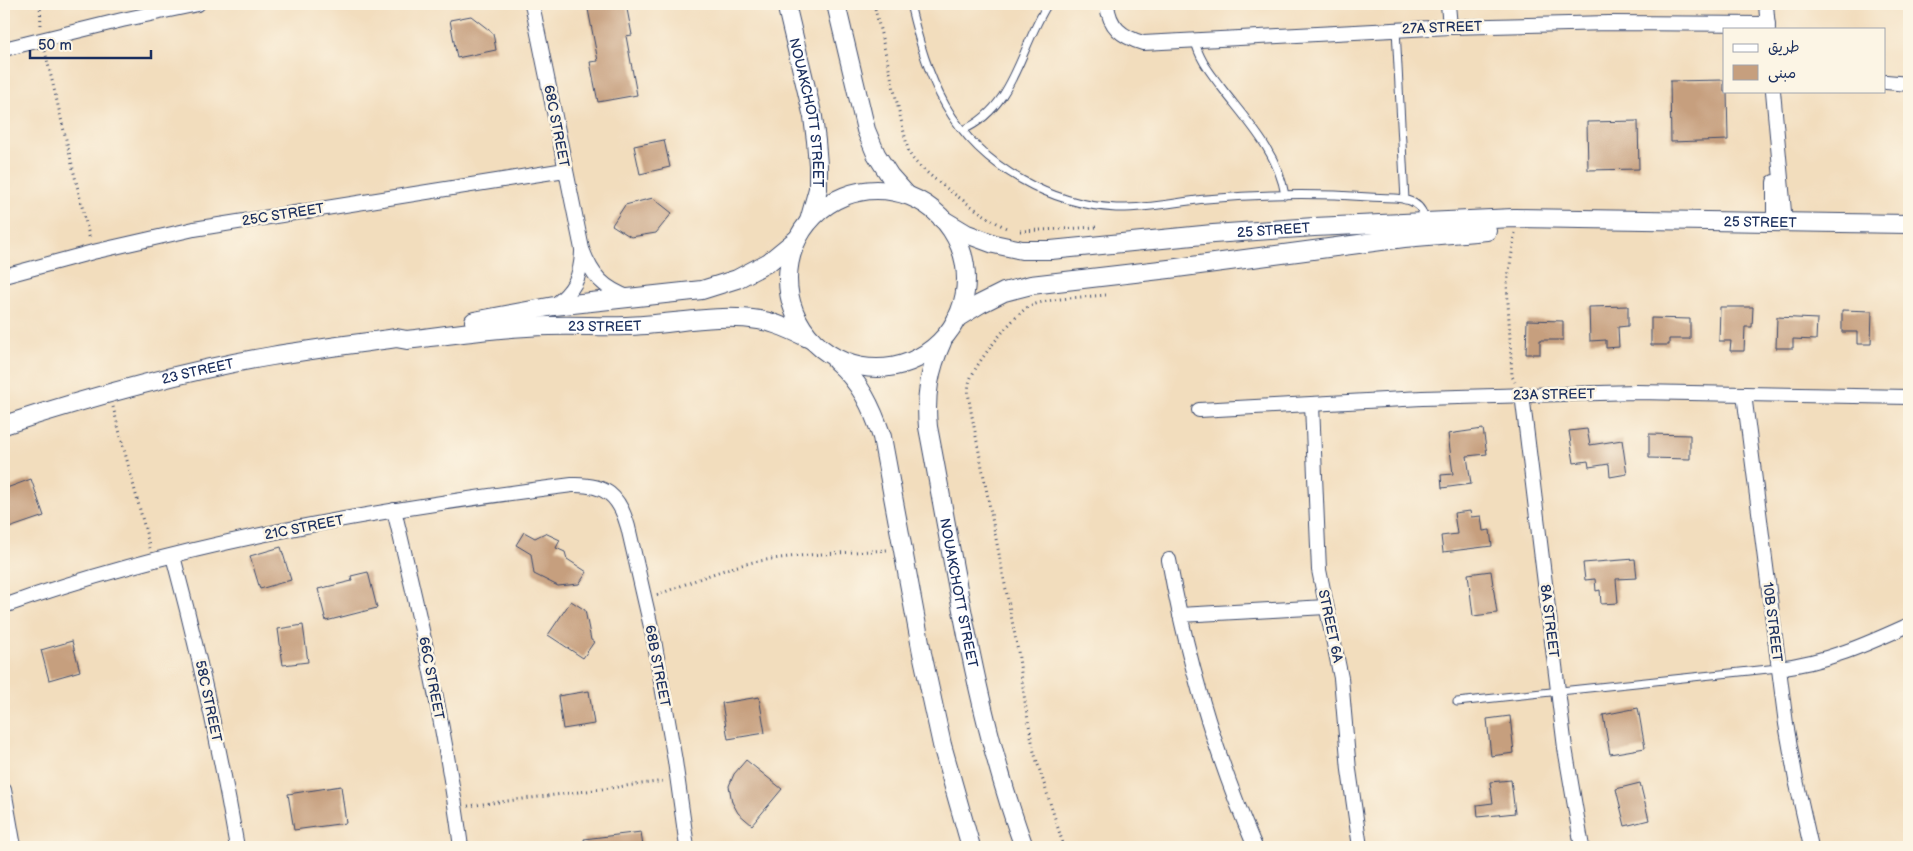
<svg xmlns="http://www.w3.org/2000/svg" width="1913" height="851" viewBox="0 0 1913 851" font-family="'Balsamiq Sans','Playpen Sans Arabic',sans-serif">
  <style>
    .building { fill: #c69f7e }
    .lines { fill: none; stroke-linecap: round; stroke-linejoin: round }
    .service-casing { stroke: #3b496c; stroke-width: 9 }
    .minor-casing { stroke: #3b496c; stroke-width: 16 }
    .tertiary-casing { stroke: #3b496c; stroke-width: 20 }
    .path { stroke: #3b496c; stroke-width: 3; stroke-dasharray: 1 4; stroke-linecap: butt }
    .service { stroke: #fff; stroke-width: 7 }
    .minor { stroke: #fff; stroke-width: 14 }
    .tertiary { stroke: #fff; stroke-width: 18 }
    .labels { text-anchor: middle; stroke-width: 5; stroke-linejoin: round; paint-order: stroke }
    .street-label { font-size: 14px; fill: #1b2f5e; stroke: #fcf5e5 }
  </style>
  <rect width="100%" height="100%" fill="#fcf5e5"/>
  <filter id="ink" filterUnits="userSpaceOnUse"><feTurbulence type="fractalNoise" baseFrequency=".02" numOctaves="2"/><feDisplacementMap in="SourceGraphic" scale="10" xChannelSelector="R" yChannelSelector="G"/><feConvolveMatrix kernelMatrix="1 2 1 2 8 2 1 2 1" color-interpolation-filters="sRGB"/></filter>
  <filter id="wash" filterUnits="userSpaceOnUse"><feTurbulence type="fractalNoise" baseFrequency=".0096" numOctaves="4" result="noise"/><feDisplacementMap in="SourceGraphic" scale="20" xChannelSelector="R" yChannelSelector="G"/><feGaussianBlur stdDeviation="1.12" result="paint"/><feColorMatrix in="noise" values="0 0 0 0 0 0 0 0 0 0 0 0 0 0 0 0 0 1.4 0 .05"/><feComposite in="paint" operator="in"/></filter>
  <g filter="url(#wash)">
    <rect width="100%" height="100%" fill="#f2ddbd"/>
    <g id="blocks">
      <g class="building">
        <polygon points="587,4 626,4 632,35 626,36 637,95 598,102 590,62 598,61"/>
        <polygon points="471,16 493,33 496,50 457,58 450,20"/>
        <polygon points="1724,80 1724,91 1727,91 1728,140 1671,142 1670,81"/>
        <polygon points="1638,121 1639,169 1588,170 1587,122"/>
        <polygon points="664,140 670,167 640,174 634,146"/>
        <polygon points="653,198 672,213 656,233 631,237 612,225 625,205"/>
        <polygon points="1628,306 1628,326 1618,327 1619,347 1606,348 1606,340 1590,341 1589,307"/>
        <polygon points="1720,307 1753,307 1752,327 1745,327 1744,351 1730,351 1731,341 1719,341"/>
        <polygon points="1842,310 1872,311 1871,344 1857,344 1857,332 1842,332"/>
        <polygon points="1777,317 1817,319 1816,340 1793,339 1793,348 1776,348"/>
        <polygon points="1651,318 1690,319 1690,339 1669,339 1669,345 1651,345"/>
        <polygon points="1527,320 1563,321 1563,340 1540,340 1540,354 1526,354"/>
        <polygon points="1483,429 1487,454 1467,456 1471,484 1442,488 1441,475 1453,474 1448,434"/>
        <polygon points="1587,429 1590,445 1622,440 1627,474 1610,477 1609,464 1589,467 1588,461 1574,463 1569,431"/>
        <polygon points="1649,434 1690,435 1690,459 1649,458"/>
        <polygon points="31,479 44,516 9,528 4,512 4,489"/>
        <polygon points="1470,511 1471,517 1481,516 1483,531 1490,530 1492,546 1443,552 1441,536 1457,534 1454,513"/>
        <polygon points="524,532 535,538 545,533 560,540 556,548 565,552 567,559 587,572 579,584 558,586 534,574 531,554 516,545"/>
        <polygon points="281,547 291,580 260,589 250,556"/>
        <polygon points="1635,559 1637,578 1616,579 1618,603 1601,604 1600,590 1596,591 1595,579 1585,580 1583,563"/>
        <polygon points="1491,571 1497,613 1473,616 1468,574"/>
        <polygon points="368,572 377,608 326,621 318,589 352,581 351,576"/>
        <polygon points="571,601 585,610 591,640 594,642 583,658 548,635"/>
        <polygon points="303,625 308,662 283,665 278,629"/>
        <polygon points="72,641 80,671 49,680 41,650"/>
        <polygon points="589,691 594,724 563,729 558,696"/>
        <polygon points="759,697 765,733 728,739 722,703"/>
        <polygon points="1638,708 1645,748 1610,754 1603,715"/>
        <polygon points="1510,716 1514,753 1491,756 1487,719"/>
        <polygon points="746,760 782,789 752,825 738,813 732,802 729,786 734,774"/>
        <polygon points="1511,780 1515,813 1478,817 1477,805 1493,803 1490,782"/>
        <polygon points="1640,783 1649,820 1625,826 1616,789"/>
        <polygon points="341,786 346,823 294,830 288,794"/>
        <polygon points="641,832 643,847 585,847 584,839"/>
      </g>
    </g>
  </g>
  <g filter="url(#ink)">
    <use href="#blocks" fill-opacity="0" stroke="#3b496c" stroke-width="1"/>
    <g class="lines">
      <defs>
        <g id="service">
          <path d="M 910,4 C 928,80 949,139 1022,180 C 1050,196 1083,206 1116,208 C 1146,209 1176,202 1206,199 C 1260,194 1315,193 1369,197 C 1382,198 1402,196 1414,203 C 1421,207 1424,214 1424,221"/>
          <polyline points="1396,29 1405,200"/>
          <path d="M 1195,41 C 1199,59 1210,72 1221,87 C 1246,120 1278,152 1285,195"/>
          <path d="M 963,130 C 1015,107 1020,47 1048,4"/>
          <polyline points="1457,702 1778,668"/>
        </g>
        <g id="minor">
          <path d="M 532,4 L 582,249 C 592,276 603,288 630,298"/>
          <path d="M 1107,4 C 1109,27 1122,37 1143,43 L 1450,27 L 1609,23 L 1768,24"/>
          <polyline points="1448,4 1450,27"/>
          <polyline points="1766,4 1768,29"/>
          <polyline points="4,49 122,20 198,4"/>
          <polyline points="1886,82 1909,84"/>
          <polyline points="1773,91 1785,223"/>
          <polyline points="1774,182 1774,223"/>
          <polyline points="4,276 93,252 194,229 565,170"/>
          <path d="M 554,306 C 573,291 581,278 582,252"/>
          <polyline points="1522,394 1565,748 1582,847"/>
          <polyline points="1744,394 1786,724 1796,780 1811,847"/>
          <polyline points="1312,405 1319,570 1341,678 1349,770 1360,847"/>
          <polyline points="1199,410 1422,398 1636,392 1909,397"/>
          <path d="M 394,510 C 421,621 446,733 461,847"/>
          <path d="M 173,556 C 199,653 220,748 237,847"/>
          <path d="M 1169,560 C 1187,660 1215,754 1255,847"/>
          <path d="M 4,606 C 186,541 381,509 572,485 C 606,484 619,495 628,527 L 654,640 L 675,761 L 687,847"/>
          <polyline points="1180,615 1326,607"/>
          <path d="M 1778,668 C 1827,662 1865,645 1909,625"/>
          <polyline points="4,790 14,847"/>
        </g>
        <g id="tertiary">
          <path id="s1" d="M 786,4 L 813,117 L 816,141 L 818,165 L 818,189 L 809,221"/>
          <polyline points="836,4 866,130 876,154 890,176 907,195"/>
          <circle cx="877" cy="279" r="89"/>
          <path id="s2" d="M 942,219 L 967,234 L 994,244 L 1022,250 L 1051,250 L 1213,234 L 1314,227 L 1514,218 L 1909,224"/>
          <polyline points="957,318 980,304 1004,292 1031,285 1169,269 1404,238 1487,231"/>
          <polyline points="474,321 554,306 702,290 737,279 769,262 797,239"/>
          <path id="s3" d="M 942,342 C 929,370 925,396 928,427 C 955,567 975,713 1024,847"/>
          <path d="M 836,361 C 860,382 872,407 882,437 L 922,653 L 942,745 L 971,847"/>
          <path id="s4" d="M 4,425 C 91,397 182,371 272,356 C 313,349 355,344 396,338 L 407,340 C 455,334 502,327 550,326 C 576,325 601,327 626,326 C 670,325 715,313 759,320 C 778,323 795,332 812,340"/>
        </g>
      </defs>
      <use href="#service" class="service-casing"/>
      <use href="#minor" class="minor-casing"/>
      <use href="#tertiary" class="tertiary-casing"/>
      <g class="path">
        <polyline points="40,4 41,26"/>
        <path d="M 874,4 L 906,141 C 907,147 909,154 913,159 C 923,173 992,223 1009,229"/>
        <polyline points="45,51 90,240"/>
        <polyline points="1020,231 1098,227"/>
        <polyline points="1515,233 1507,284 1512,376 1515,382"/>
        <polyline points="113,407 150,548"/>
        <path d="M 657,595 C 689,583 721,569 754,562 C 798,554 843,553 887,550"/>
        <polyline points="468,806 665,781"/>
        <path d="M 1064,847 L 1034,752 L 1026,709 L 1018,651 L 970,406 C 969,398 967,389 970,380 C 975,364 1015,313 1030,306 C 1048,298 1086,297 1106,295 L 1109,293"/>
      </g>
      <use href="#service" class="service"/>
      <use href="#minor" class="minor"/>
      <use href="#tertiary" class="tertiary"/>
    </g>
  </g>
  <g class="labels">
    <g class="street-label">
      <text transform="translate(1442 27) rotate(-2)" y="5">27A STREET</text>
      <text dy="5" stroke="none"><textPath href="#s1" startOffset="111">NOUAKCHOTT STREET</textPath></text>
      <text transform="translate(557 126) rotate(79)" y="5">68C STREET</text>
      <text transform="translate(283 214) rotate(-9)" y="5">25C STREET</text>
      <text dy="5" stroke="none"><textPath href="#s2" startOffset="826">25 STREET</textPath></text>
      <text dy="5" stroke="none"><textPath href="#s2" startOffset="339">25 STREET</textPath></text>
      <text dy="5" stroke="none"><textPath href="#s4" startOffset="612">23 STREET</textPath></text>
      <text dy="5" stroke="none"><textPath href="#s4" startOffset="201">23 STREET</textPath></text>
      <text transform="translate(1554 394) rotate(-1)" y="5">23A STREET</text>
      <text transform="translate(304 527) rotate(-11)" y="5">21C STREET</text>
      <text dy="5" stroke="none"><textPath href="#s3" startOffset="256">NOUAKCHOTT STREET</textPath></text>
      <text transform="translate(1550 621) rotate(83)" y="5">8A STREET</text>
      <text transform="translate(1773 622) rotate(83)" y="5">10B STREET</text>
      <text transform="translate(1331 626) rotate(78)" y="5">STREET 6A</text>
      <text transform="translate(658 666) rotate(79)" y="5">68B STREET</text>
      <text transform="translate(432 678) rotate(79)" y="5">66C STREET</text>
      <text transform="translate(209 701) rotate(78)" y="5">58C STREET</text>
    </g>
  </g>
  <rect width="1913" height="851" fill="none" stroke="#fcf5e5" stroke-width="20"/>
  <rect x="1723" y="28" width="162" height="65" fill="#fcf5e5" stroke="#a2a6af"/>
  <rect x="1733" y="44" width="25" height="8" fill="#ffffff" stroke="#a2a6af"/>
  <text x="1768" y="52" font-size="15" fill="#1b2f5e">طريق</text>
  <rect x="1733" y="65" width="25" height="15" fill="#c69f7e" stroke="#a2a6af"/>
  <text x="1768" y="78" font-size="15" fill="#1b2f5e">مبنى</text>
  <path d="M30 50v8h121v-8" fill="none" stroke="#1b2f5e" stroke-width="2.5"/>
  <text x="38" y="50" font-size="15" fill="#1b2f5e" stroke="#fcf5e5" stroke-width="4" paint-order="stroke">50 m</text>
</svg>
